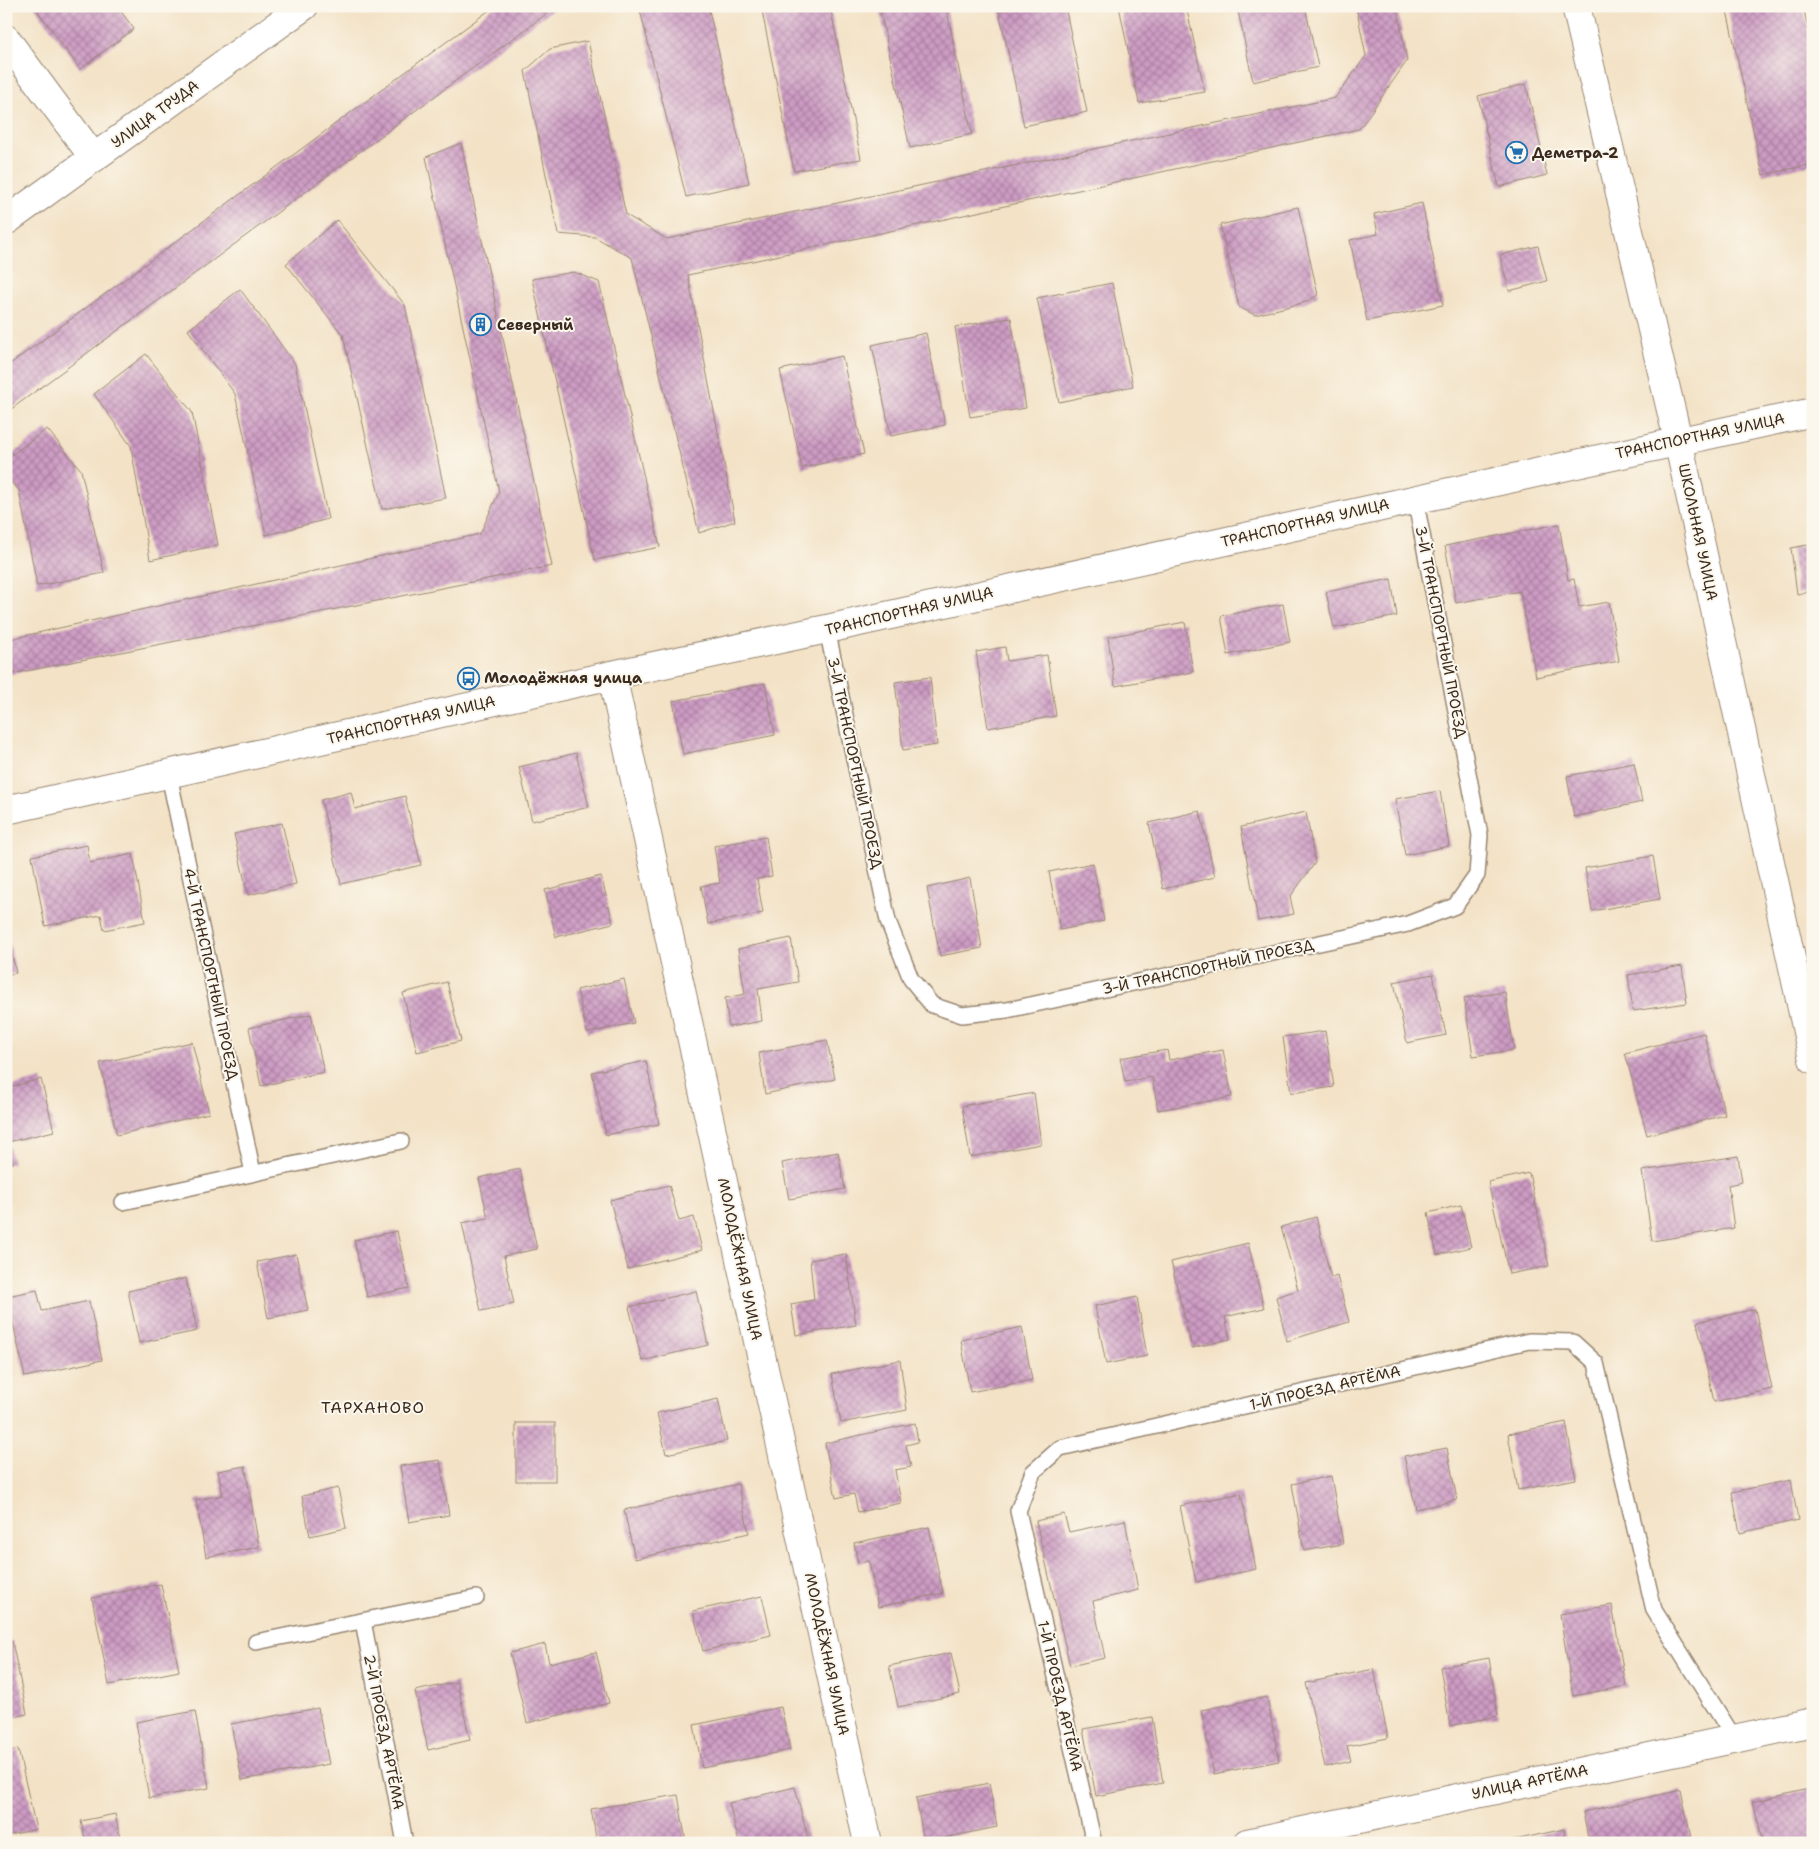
<svg xmlns="http://www.w3.org/2000/svg" width="1819" height="1849" viewBox="0 0 1819 1849" font-family="'Shantell Sans',sans-serif">
  <style>
    .building { fill: url(#building-cross-hatch) }
    .lines { fill: none; stroke-linecap: round; stroke-linejoin: round }
    .service-casing { stroke: #978672; stroke-width: 18 }
    .minor-casing { stroke: #978672; stroke-width: 30 }
    .tertiary-casing { stroke: #978672; stroke-width: 30 }
    .service { stroke: #fff; stroke-width: 15 }
    .minor { stroke: #fff; stroke-width: 28 }
    .tertiary { stroke: #fff; stroke-width: 28 }
    .labels { text-anchor: middle; stroke-width: 4; stroke-linejoin: round; paint-order: stroke }
    .street-label { font-size: 15px; fill: #3b2a1e; stroke: #fbf7ec }
    .poi-label { font-size: 15px; font-weight: bold; fill: #3b2a1e; stroke: #fbf7ec; text-anchor: start }
    .neighbourhood-label { font-size: 16px; letter-spacing: 1px; fill: #3b2a1e; stroke: #fbf7ec }
  </style>
  <defs>
    <pattern id="building-cross-hatch" width="8" height="8" patternUnits="userSpaceOnUse" patternTransform="scale(1.25)"><rect width="8" height="8" fill="#cd9bc4"/><path d="M0 0l8 8M0 8l8-8" fill="none" stroke="#a87f9f"/></pattern>
  </defs>
  <rect width="100%" height="100%" fill="#fbf7ec"/>
  <filter id="ink" filterUnits="userSpaceOnUse"><feTurbulence type="fractalNoise" baseFrequency=".02" numOctaves="2"/><feDisplacementMap in="SourceGraphic" scale="10" xChannelSelector="R" yChannelSelector="G"/><feConvolveMatrix kernelMatrix="1 2 1 2 8 2 1 2 1" color-interpolation-filters="sRGB"/></filter>
  <filter id="wash" filterUnits="userSpaceOnUse"><feTurbulence type="fractalNoise" baseFrequency=".0096" numOctaves="4" result="noise"/><feDisplacementMap in="SourceGraphic" scale="20" xChannelSelector="R" yChannelSelector="G"/><feGaussianBlur stdDeviation="1.12" result="paint"/><feColorMatrix in="noise" values="0 0 0 0 0 0 0 0 0 0 0 0 0 0 0 0 0 1.4 0 .05"/><feComposite in="paint" operator="in"/></filter>
  <g filter="url(#wash)">
    <rect width="100%" height="100%" fill="#f3e2c6"/>
    <g id="blocks">
      <g class="building">
        <polygon points="34,6 117,6 134,29 80,69"/>
        <polygon points="495,6 557,6 6,413 6,367"/>
        <polygon points="639,6 708,6 749,183 686,197"/>
        <polygon points="761,6 830,6 861,159 794,171"/>
        <polygon points="879,6 946,6 972,134 910,148"/>
        <polygon points="998,6 1065,6 1087,112 1024,126"/>
        <polygon points="1119,6 1186,6 1205,92 1139,103"/>
        <polygon points="1237,6 1305,6 1318,67 1253,82"/>
        <polygon points="1356,6 1397,6 1407,61 1359,129 688,275 735,521 699,533 632,258 595,237 558,234 525,71 550,49 588,41 626,215 667,239 1335,98 1366,56"/>
        <polygon points="1726,6 1803,6 1813,50 1813,164 1763,175"/>
        <polygon points="1526,84 1547,175 1499,187 1478,96"/>
        <polygon points="6,108 13,117 6,123"/>
        <polygon points="461,143 552,566 6,675 6,640 480,534 499,492 426,157"/>
        <polygon points="1422,203 1443,305 1367,321 1350,240 1378,234 1374,214"/>
        <polygon points="1298,207 1318,295 1306,302 1255,315 1239,307 1220,225"/>
        <polygon points="337,220 405,305 446,498 382,509 343,335 286,264"/>
        <polygon points="1538,246 1547,281 1509,291 1500,255"/>
        <polygon points="574,272 599,282 660,547 595,560 532,279"/>
        <polygon points="1112,283 1133,386 1059,402 1037,298"/>
        <polygon points="240,289 295,364 328,519 266,535 235,394 188,330"/>
        <polygon points="1011,318 1026,408 970,417 955,327"/>
        <polygon points="926,333 945,425 891,436 872,345"/>
        <polygon points="146,354 192,412 218,545 150,560 131,446 94,394"/>
        <polygon points="842,356 864,454 802,468 780,370"/>
        <polygon points="47,429 81,470 104,573 37,586 19,490 6,478 6,459"/>
        <polygon points="1559,524 1568,580 1574,579 1579,607 1609,602 1619,661 1536,677 1520,591 1456,603 1445,546"/>
        <polygon points="1813,544 1813,591 1797,594 1791,548"/>
        <polygon points="1391,579 1397,616 1334,628 1326,592"/>
        <polygon points="1283,604 1290,642 1228,655 1221,616"/>
        <polygon points="1185,622 1193,672 1115,686 1108,637"/>
        <polygon points="1005,647 1007,661 1047,655 1056,716 988,728 976,652"/>
        <polygon points="930,677 937,745 903,750 895,682"/>
        <polygon points="765,683 775,735 683,754 673,701"/>
        <polygon points="576,753 589,807 532,821 519,767"/>
        <polygon points="1634,763 1642,802 1574,817 1567,776"/>
        <polygon points="1440,791 1449,846 1405,855 1395,799"/>
        <polygon points="351,792 355,809 405,796 421,865 341,884 321,800"/>
        <polygon points="1200,811 1215,877 1163,889 1149,823"/>
        <polygon points="1306,812 1315,863 1290,897 1294,914 1258,921 1241,827"/>
        <polygon points="282,823 296,884 248,895 234,834"/>
        <polygon points="766,837 772,876 757,879 763,913 708,924 701,886 720,883 714,846"/>
        <polygon points="87,845 90,863 133,854 145,922 104,930 101,915 45,926 32,856"/>
        <polygon points="1653,856 1660,899 1592,911 1585,868"/>
        <polygon points="1093,863 1104,921 1060,930 1049,872"/>
        <polygon points="601,876 613,923 556,937 545,890"/>
        <polygon points="970,878 982,948 940,956 927,888"/>
        <polygon points="6,927 16,973 6,975"/>
        <polygon points="791,938 798,982 758,989 762,1021 729,1027 725,998 745,994 738,949"/>
        <polygon points="1682,966 1687,1003 1633,1011 1628,975"/>
        <polygon points="1433,974 1446,1035 1407,1043 1394,982"/>
        <polygon points="624,979 634,1023 587,1033 577,990"/>
        <polygon points="447,982 461,1041 417,1052 403,993"/>
        <polygon points="1505,992 1514,1050 1473,1056 1464,998"/>
        <polygon points="311,1014 324,1072 261,1086 249,1028"/>
        <polygon points="1325,1031 1334,1087 1291,1093 1283,1037"/>
        <polygon points="1704,1033 1725,1115 1647,1135 1625,1053"/>
        <polygon points="827,1040 835,1079 765,1094 759,1053"/>
        <polygon points="192,1042 209,1113 117,1135 100,1063"/>
        <polygon points="1167,1050 1169,1060 1223,1050 1232,1097 1158,1110 1152,1077 1125,1082 1120,1058"/>
        <polygon points="646,1061 659,1124 606,1135 592,1072"/>
        <polygon points="41,1079 54,1131 8,1142 13,1163 6,1165 6,1088"/>
        <polygon points="1034,1093 1041,1144 970,1157 962,1106"/>
        <polygon points="838,1152 845,1189 789,1199 782,1163"/>
        <polygon points="1738,1156 1742,1182 1728,1185 1734,1228 1652,1241 1642,1171"/>
        <polygon points="520,1169 537,1249 504,1256 514,1304 481,1311 462,1223 488,1218 479,1178"/>
        <polygon points="1529,1173 1549,1266 1509,1274 1488,1182"/>
        <polygon points="669,1185 679,1221 694,1217 702,1250 628,1269 610,1200"/>
        <polygon points="1461,1205 1471,1247 1437,1255 1428,1213"/>
        <polygon points="1316,1217 1331,1278 1337,1276 1349,1322 1287,1341 1276,1297 1298,1290 1281,1227"/>
        <polygon points="397,1231 409,1288 367,1297 354,1240"/>
        <polygon points="1248,1243 1264,1308 1225,1317 1230,1339 1192,1348 1171,1262"/>
        <polygon points="296,1254 308,1310 268,1318 257,1262"/>
        <polygon points="846,1254 856,1325 796,1335 791,1304 814,1300 810,1260"/>
        <polygon points="186,1278 197,1331 139,1343 128,1291"/>
        <polygon points="37,1290 42,1311 89,1301 102,1360 25,1377 7,1296"/>
        <polygon points="696,1291 708,1345 642,1361 629,1307"/>
        <polygon points="1137,1297 1147,1356 1106,1364 1095,1306"/>
        <polygon points="1755,1309 1772,1389 1714,1402 1697,1322"/>
        <polygon points="1022,1327 1032,1380 970,1392 961,1340"/>
        <polygon points="900,1360 907,1410 841,1423 832,1374"/>
        <polygon points="718,1399 727,1441 666,1454 657,1413"/>
        <polygon points="1566,1422 1576,1479 1518,1490 1508,1434"/>
        <rect x="516" y="1423" width="39" height="58"/>
        <polygon points="915,1423 918,1442 906,1445 911,1467 895,1470 901,1503 858,1512 854,1494 836,1498 825,1443"/>
        <polygon points="1447,1448 1457,1500 1416,1509 1404,1456"/>
        <polygon points="440,1460 449,1515 409,1522 400,1466"/>
        <polygon points="245,1466 259,1547 206,1557 196,1500 223,1495 218,1471"/>
        <polygon points="1331,1476 1343,1544 1304,1551 1292,1484"/>
        <polygon points="1791,1480 1798,1520 1740,1533 1732,1492"/>
        <polygon points="738,1484 749,1533 635,1559 624,1510"/>
        <polygon points="338,1488 346,1528 310,1536 302,1496"/>
        <polygon points="1241,1493 1256,1569 1196,1582 1180,1506"/>
        <polygon points="1064,1514 1069,1532 1125,1520 1138,1590 1093,1601 1105,1658 1070,1666 1036,1521"/>
        <polygon points="929,1527 943,1593 878,1607 869,1561 858,1563 854,1543"/>
        <polygon points="161,1584 179,1671 109,1685 92,1598"/>
        <polygon points="762,1596 771,1635 703,1651 693,1611"/>
        <polygon points="1612,1605 1626,1686 1573,1696 1560,1614"/>
        <polygon points="12,1641 27,1714 6,1719 6,1642"/>
        <polygon points="545,1644 549,1663 596,1652 609,1703 527,1723 510,1653"/>
        <polygon points="951,1653 960,1694 898,1707 889,1666"/>
        <polygon points="1489,1658 1498,1716 1450,1726 1440,1667"/>
        <polygon points="1374,1669 1388,1738 1347,1746 1351,1761 1325,1767 1306,1683"/>
        <polygon points="457,1682 470,1740 428,1750 415,1691"/>
        <polygon points="1267,1697 1279,1761 1214,1774 1201,1710"/>
        <polygon points="781,1707 790,1750 702,1768 694,1725"/>
        <polygon points="318,1708 329,1764 242,1780 231,1724"/>
        <polygon points="195,1711 209,1788 149,1798 136,1722"/>
        <polygon points="1152,1717 1163,1783 1096,1796 1083,1729"/>
        <polygon points="18,1749 36,1829 6,1836 6,1752"/>
        <polygon points="989,1783 997,1827 924,1842 916,1798"/>
        <polygon points="795,1787 809,1843 739,1843 729,1803"/>
        <polygon points="1813,1788 1813,1843 1763,1843 1753,1802"/>
        <polygon points="1681,1790 1692,1843 1589,1843 1583,1812"/>
        <polygon points="678,1795 686,1843 597,1843 591,1809"/>
        <polygon points="115,1814 121,1843 86,1843 81,1821"/>
        <polygon points="1564,1829 1566,1843 1506,1843 1506,1842"/>
      </g>
    </g>
  </g>
  <g filter="url(#ink)">
    <use href="#blocks" fill-opacity="0" stroke="#978672" stroke-width="1"/>
    <g class="lines">
      <defs>
        <g id="service">
          <polyline points="827,629 888,921 911,979 932,1005 962,1015 1007,1010 1408,924 1455,906 1477,875 1480,835 1415,498"/>
          <polyline points="169,775 253,1173"/>
          <polyline points="123,1202 401,1141"/>
          <polyline points="363,1621 405,1843"/>
          <polyline points="256,1642 476,1598"/>
          <polyline points="1094,1843 1018,1511 1033,1472 1060,1448 1529,1341 1573,1342 1596,1363 1654,1610 1734,1738"/>
        </g>
        <g id="minor">
          <polyline points="1576,6 1678,440"/>
          <polyline points="6,39 94,158"/>
          <polyline points="6,221 304,6"/>
          <polyline points="612,675 868,1843"/>
          <polyline points="1247,1843 1813,1722"/>
        </g>
        <g id="tertiary">
          <polyline points="1678,440 1813,1059"/>
          <polyline points="6,810 612,675 827,629 1813,412"/>
        </g>
      </defs>
      <use href="#service" class="service-casing"/>
      <use href="#minor" class="minor-casing"/>
      <use href="#tertiary" class="tertiary-casing"/>
      <use href="#service" class="service"/>
      <use href="#minor" class="minor"/>
      <use href="#tertiary" class="tertiary"/>
    </g>
  </g>
  <defs>
    <symbol id="supermarket-ring" viewBox="-11 -11 22 22"><circle r="9.5" fill="#fbf7ec" stroke="#1f6fb2" stroke-width="1.5"/><path d="M-6-5.5h2.5l.6 2H6L4.5 2H-2.5L-4.4-4H-6ZM-1.5 3.2a1.3 1.3 0 1 0 .1 0ZM3 3.2a1.3 1.3 0 1 0 .1 0Z" fill="#1f6fb2"/></symbol>
    <symbol id="building-ring" viewBox="-11 -11 22 22"><circle r="9.5" fill="#fbf7ec" stroke="#1f6fb2" stroke-width="1.5"/><path d="M-4-6H4V6H1V3H-1V6H-4ZM-2.5-4.3h1.7v1.8h-1.7ZM.8-4.3h1.7v1.8H.8ZM-2.5-1h1.7V.8h-1.7ZM.8-1h1.7V.8H.8Z" fill="#1f6fb2"/></symbol>
    <symbol id="bus-ring" viewBox="-11 -11 22 22"><circle r="9.5" fill="#fbf7ec" stroke="#1f6fb2" stroke-width="1.5"/><path d="M-5-6H5V4H4V6H2V4H-2V6H-4V4H-5ZM-3.5-4V0h7V-4ZM-3.5 1.2v1.5H-2V1.2ZM2 1.2v1.5H3.5V1.2Z" fill="#1f6fb2"/></symbol>
  </defs>
  <g fill-rule="evenodd">
    <use href="#supermarket-ring" x="1504" y="140" width="25" height="25"/>
    <use href="#building-ring" x="468" y="312" width="25" height="25"/>
    <use href="#bus-ring" x="456" y="666" width="25" height="25"/>
  </g>
  <g class="labels">
    <g class="street-label">
      <text transform="translate(155 114) rotate(-36)" y="5">УЛИЦА ТРУДА</text>
      <text transform="translate(1700 436) rotate(-12)" y="5">ТРАНСПОРТНАЯ УЛИЦА</text>
      <text transform="translate(1305 523) rotate(-13)" y="5">ТРАНСПОРТНАЯ УЛИЦА</text>
      <text transform="translate(1698 532) rotate(78)" y="5">ШКОЛЬНАЯ УЛИЦА</text>
      <text transform="translate(909 611) rotate(-13)" y="5">ТРАНСПОРТНАЯ УЛИЦА</text>
      <text transform="translate(1441 632) rotate(79)" y="5">3-Й ТРАНСПОРТНЫЙ ПРОЕЗД</text>
      <text transform="translate(411 720) rotate(-13)" y="5">ТРАНСПОРТНАЯ УЛИЦА</text>
      <text transform="translate(855 763) rotate(78)" y="5">3-Й ТРАНСПОРТНЫЙ ПРОЕЗД</text>
      <text transform="translate(1208 967) rotate(-12)" y="5">3-Й ТРАНСПОРТНЫЙ ПРОЕЗД</text>
      <text transform="translate(211 974) rotate(78)" y="5">4-Й ТРАНСПОРТНЫЙ ПРОЕЗД</text>
      <text transform="translate(740 1259) rotate(78)" y="5">МОЛОДЁЖНАЯ УЛИЦА</text>
      <text transform="translate(1325 1388) rotate(-13)" y="5">1-Й ПРОЕЗД АРТЁМА</text>
      <text transform="translate(827 1654) rotate(78)" y="5">МОЛОДЁЖНАЯ УЛИЦА</text>
      <text transform="translate(1060 1696) rotate(77)" y="5">1-Й ПРОЕЗД АРТЁМА</text>
      <text transform="translate(384 1732) rotate(79)" y="5">2-Й ПРОЕЗД АРТЁМА</text>
      <text transform="translate(1530 1782) rotate(-12)" y="5">УЛИЦА АРТЁМА</text>
    </g>
    <g class="poi-label">
      <text x="1532" y="158">Деметра-2</text>
      <text x="497" y="330">Северный</text>
      <text x="484" y="683">Молодёжная улица</text>
    </g>
    <g class="neighbourhood-label">
      <text x="373" y="1413">ТАРХАНОВО</text>
    </g>
  </g>
  <rect width="1819" height="1849" fill="none" stroke="#fbf7ec" stroke-width="25"/>
</svg>
